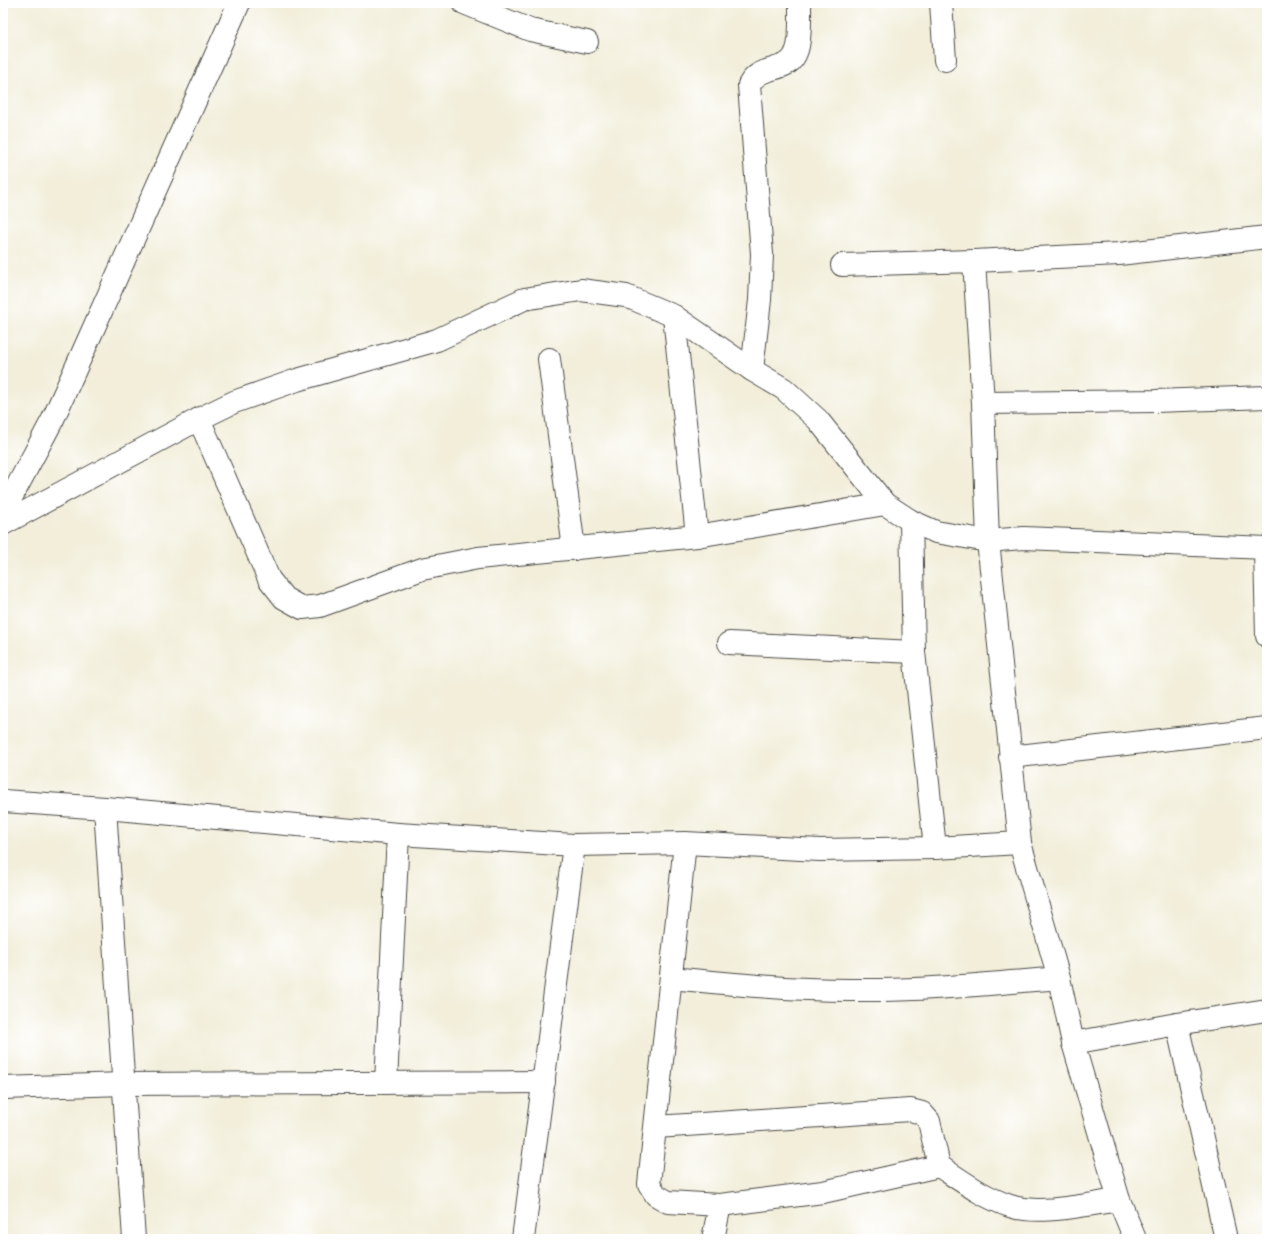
<svg xmlns="http://www.w3.org/2000/svg" width="1270" height="1242" viewBox="0 0 1270 1242" font-family="'Old Standard TT',serif">
  <style>
    .lines { fill: none; stroke-linecap: round; stroke-linejoin: round }
    .minor-casing { stroke: #494845; stroke-width: 24 }
    .minor { stroke: #fff; stroke-width: 22 }
  </style>
  <rect width="100%" height="100%" fill="#fff"/>
  <filter id="ink" filterUnits="userSpaceOnUse"><feTurbulence type="fractalNoise" baseFrequency=".025" numOctaves="2"/><feDisplacementMap in="SourceGraphic" scale="8" xChannelSelector="R" yChannelSelector="G"/><feConvolveMatrix kernelMatrix="1 2 1 2 8 2 1 2 1" color-interpolation-filters="sRGB"/></filter>
  <filter id="wash" filterUnits="userSpaceOnUse"><feTurbulence type="fractalNoise" baseFrequency=".012" numOctaves="4" result="noise"/><feDisplacementMap in="SourceGraphic" scale="16" xChannelSelector="R" yChannelSelector="G"/><feGaussianBlur stdDeviation="0.9" result="paint"/><feColorMatrix in="noise" values="0 0 0 0 0 0 0 0 0 0 0 0 0 0 0 0 0 1.4 0 .05"/><feComposite in="paint" operator="in"/></filter>
  <g filter="url(#wash)">
    <rect width="100%" height="100%" fill="#f2eeda"/>
  </g>
  <g filter="url(#ink)">
    <g class="lines">
      <defs>
        <g id="minor">
          <polyline points="464,3 530,30 587,42"/>
          <polyline points="941,3 945,60"/>
          <polyline points="974,261 1119,254 1267,237"/>
          <polyline points="842,265 974,261 983,403 988,541 1020,843 1059,978 1073,1043 1119,1200 1135,1239"/>
          <polyline points="674,316 697,536"/>
          <polyline points="549,359 574,549"/>
          <path d="M 752,370 L 760,300 L 762,254 L 749,85 C 762,61 789,76 797,50 C 801,38 800,17 800,3"/>
          <polyline points="983,403 1155,401 1267,397"/>
          <polyline points="199,419 269,579 284,598 302,608 320,606 422,569 478,558 697,536 885,504"/>
          <polyline points="3,513 53,419 239,3"/>
          <polyline points="3,524 199,419 234,402 297,380 437,340 524,299 581,290 626,296 674,316 752,370 784,389 818,420 885,504 911,521 936,532 988,541 1024,538 1267,548"/>
          <polyline points="1265,548 1267,636"/>
          <polyline points="729,643 914,652 911,521"/>
          <polyline points="914,652 935,848"/>
          <polyline points="1010,757 1267,728"/>
          <polyline points="3,801 105,808 398,834 574,845 685,843 820,850 935,848 1020,843"/>
          <polyline points="105,808 134,1239"/>
          <polyline points="685,843 649,1184 656,1195 668,1202 720,1205 713,1239"/>
          <path d="M 672,978 C 731,984 790,990 850,990 C 920,991 989,984 1059,978"/>
          <polyline points="1177,1024 1267,1010"/>
          <polyline points="1073,1043 1177,1024 1226,1239"/>
          <polyline points="386,1083 398,834"/>
          <polyline points="3,1088 123,1084 544,1082"/>
          <path d="M 656,1127 L 910,1110 L 922,1113 L 929,1121 L 939,1166 C 962,1181 983,1197 1010,1206 C 1039,1216 1089,1204 1119,1200"/>
          <polyline points="720,1205 823,1192 939,1166"/>
          <polyline points="523,1239 574,845"/>
        </g>
      </defs>
      <use href="#minor" class="minor-casing"/>
      <use href="#minor" class="minor"/>
    </g>
  </g>
  <rect width="1270" height="1242" fill="none" stroke="#fff" stroke-width="16"/>
</svg>
